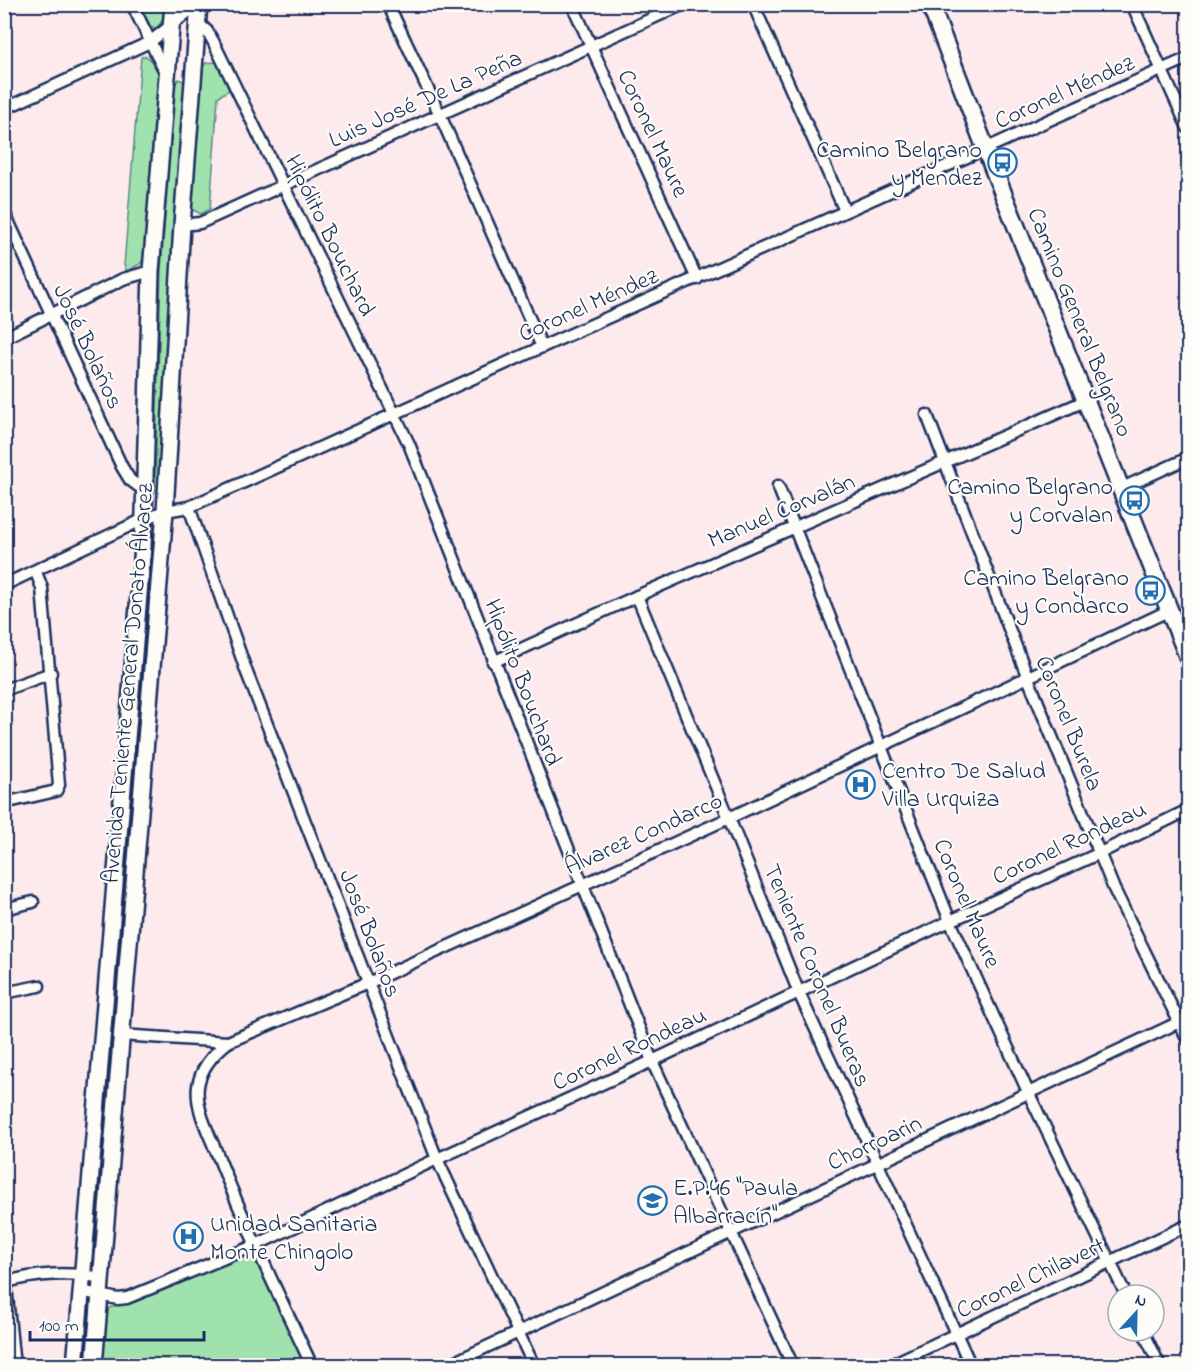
<svg xmlns="http://www.w3.org/2000/svg" width="1193" height="1370" viewBox="0 0 1193 1370" font-family="'Indie Flower',sans-serif">
  <style>
    .green { fill: #a0e2ad; stroke: #5e8886; stroke-width: 1.5 }
    .lines { fill: none; stroke-linecap: round; stroke-linejoin: round }
    .street-casing { stroke: #1b2f5e; stroke-width: 15 }
    .secondary-casing { stroke: #1b2f5e; stroke-width: 20 }
    .primary-casing { stroke: #1b2f5e; stroke-width: 21 }
    .street { stroke: #fdfcf7; stroke-width: 10 }
    .secondary { stroke: #fdfcf7; stroke-width: 15 }
    .primary { stroke: #fdfcf7; stroke-width: 16 }
    .labels { text-anchor: middle; stroke-width: 4.5; stroke-linejoin: round; paint-order: stroke }
    .street-label { font-size: 24px; fill: #1b2f5e; stroke: #fdfcf7 }
    .poi-label { font-size: 24px; fill: #1b2f5e; stroke: #fdfcf7; text-anchor: end }
  </style>
  <rect width="100%" height="100%" fill="#fceaed"/>
  <filter id="ink" filterUnits="userSpaceOnUse"><feTurbulence type="fractalNoise" baseFrequency=".0167" numOctaves="2"/><feDisplacementMap in="SourceGraphic" scale="12" xChannelSelector="R" yChannelSelector="G"/><feConvolveMatrix kernelMatrix="1 2 1 2 8 2 1 2 1" color-interpolation-filters="sRGB"/></filter>
  <g filter="url(#ink)">
    <g class="green">
      <path d="M 140,5 L 165,5 C 164,14 164,22 156,28 L 151,28 Z"/>
      <polygon points="145,56 150,59 160,75 147,254 140,264 127,271 124,265 141,57"/>
      <polygon points="215,62 218,64 229,90 218,97 210,209 201,214 191,209 203,67 206,63"/>
      <polygon points="179,79 183,81 185,87 159,493 155,490 161,271 174,85"/>
      <polygon points="254,1253 306,1365 99,1366 104,1310"/>
    </g>
    <g class="lines">
      <defs>
        <g id="street">
          <polyline points="132,4 166,74"/>
          <polyline points="388,4 440,115 542,347"/>
          <polyline points="572,4 697,279"/>
          <polyline points="753,4 845,211"/>
          <polyline points="1132,4 1188,128"/>
          <polyline points="199,24 207,31 213,41 409,444 652,1061 793,1366"/>
          <polyline points="4,109 150,42 198,4"/>
          <polyline points="4,212 122,467 130,480 145,491"/>
          <polyline points="182,225 200,223 684,4"/>
          <polyline points="4,338 123,279 151,271"/>
          <polyline points="927,415 1028,678 1114,889 1188,1040"/>
          <polyline points="778,486 950,921 1029,1094 1126,1295"/>
          <polyline points="1122,488 1188,458"/>
          <polyline points="189,507 247,673 437,1159 534,1366"/>
          <polyline points="4,585 144,519 165,511 189,507 542,347 1188,58"/>
          <polyline points="637,596 729,818 799,993 971,1366"/>
          <polyline points="493,662 637,596 1087,400"/>
          <polyline points="4,690 51,673"/>
          <polyline points="4,803 56,791 59,785 42,588 36,572"/>
          <polyline points="4,909 33,902"/>
          <polyline points="4,993 39,986"/>
          <polyline points="120,1035 228,1042 368,983 729,818 1170,610"/>
          <path d="M 228,1042 C 214,1053 201,1067 198,1086 C 195,1110 210,1135 218,1156 C 246,1227 279,1296 312,1366"/>
          <polyline points="4,1266 14,1366"/>
          <path d="M 4,1283 C 35,1273 71,1272 102,1278"/>
          <polyline points="81,1291 118,1299 127,1298 256,1245 437,1159 652,1061 950,921 1100,853 1188,810"/>
          <polyline points="1143,1331 1160,1366"/>
          <polyline points="446,1366 1188,1018"/>
          <polyline points="888,1366 1188,1225"/>
        </g>
        <g id="secondary">
          <polyline points="75,1366 143,546 151,271 173,4"/>
          <polyline points="94,1366 165,511 182,225 199,4"/>
        </g>
        <polyline id="primary" points="930,4 993,168 1188,657"/>
      </defs>
      <use href="#street" class="street-casing"/>
      <use href="#secondary" class="secondary-casing"/>
      <use href="#primary" class="primary-casing"/>
      <use href="#street" class="street"/>
      <use href="#secondary" class="secondary"/>
      <use href="#primary" class="primary"/>
    </g>
  </g>
  <defs>
    <symbol id="bus-ring" viewBox="-11 -11 22 22"><circle r="9.5" fill="#fdfcf7" stroke="#1f6fb2" stroke-width="1.5"/><path d="M-5-6H5V4H4V6H2V4H-2V6H-4V4H-5ZM-3.5-4V0h7V-4ZM-3.5 1.2v1.5H-2V1.2ZM2 1.2v1.5H3.5V1.2Z" fill="#1f6fb2"/></symbol>
    <symbol id="hospital-ring" viewBox="-11 -11 22 22"><circle r="9.5" fill="#fdfcf7" stroke="#1f6fb2" stroke-width="1.5"/><path d="M-5-5h3v3.5h4V-5h3V5h-3V1.5h-4V5h-3Z" fill="#1f6fb2"/></symbol>
    <symbol id="school-ring" viewBox="-11 -11 22 22"><circle r="9.5" fill="#fdfcf7" stroke="#1f6fb2" stroke-width="1.5"/><path d="M0-5L7-2L0 1L-7-2ZM-4 1L0 2.5L4 1V4Q0 6-4 4Z" fill="#1f6fb2"/></symbol>
  </defs>
  <g fill-rule="evenodd">
    <use href="#bus-ring" x="986" y="146" width="33" height="33"/>
    <use href="#bus-ring" x="1118" y="484" width="33" height="33"/>
    <use href="#bus-ring" x="1134" y="574" width="33" height="33"/>
    <use href="#hospital-ring" x="844" y="768" width="33" height="33"/>
    <use href="#school-ring" x="636" y="1184" width="33" height="33"/>
    <use href="#hospital-ring" x="172" y="1220" width="33" height="33"/>
  </g>
  <g class="labels">
    <g class="street-label">
      <text transform="translate(1064 91) rotate(-24)" y="8">Coronel Méndez</text>
      <text transform="translate(425 98) rotate(-24)" y="8">Luis José De La Peña</text>
      <text transform="translate(654 133) rotate(65)" y="8">Coronel Maure</text>
      <text transform="translate(331 235) rotate(64)" y="8">Hipólito Bouchard</text>
      <text transform="translate(588 304) rotate(-24)" y="8">Coronel Méndez</text>
      <text transform="translate(1081 322) rotate(68)" y="8">Camino General Belgrano</text>
      <text transform="translate(89 346) rotate(65)" y="8">José Bolaños</text>
      <text transform="translate(781 510) rotate(-23)" y="8">Manuel Corvalán</text>
      <text transform="translate(524 682) rotate(69)" y="8">Hipólito Bouchard</text>
      <text transform="translate(127 683) rotate(-85)" y="8">Avenida Teniente General Donato Álvarez</text>
      <text transform="translate(1070 723) rotate(68)" y="8">Coronel Burela</text>
      <text transform="translate(643 833) rotate(-24)" y="8">Álvarez Condarco</text>
      <text transform="translate(1069 842) rotate(-25)" y="8">Coronel Rondeau</text>
      <text transform="translate(968 903) rotate(67)" y="8">Coronel Maure</text>
      <text transform="translate(371 933) rotate(69)" y="8">José Bolaños</text>
      <text transform="translate(818 975) rotate(67)" y="8">Teniente Coronel Bueras</text>
      <text transform="translate(629 1048) rotate(-25)" y="8">Coronel Rondeau</text>
      <text transform="translate(874 1142) rotate(-25)" y="8">Chorroarin</text>
      <text transform="translate(1030 1277) rotate(-25)" y="8">Coronel Chilavert</text>
    </g>
    <g class="poi-label">
      <text x="982" y="157">Camino Belgrano<tspan x="982" dy="28">y Mendez</tspan></text>
      <text x="1113" y="494">Camino Belgrano<tspan x="1113" dy="28">y Corvalan</tspan></text>
      <text x="1129" y="585">Camino Belgrano<tspan x="1129" dy="28">y Condarco</tspan></text>
      <text x="882" y="778" text-anchor="start">Centro De Salud<tspan x="882" dy="28">Villa Urquiza</tspan></text>
      <text x="673" y="1195" text-anchor="start">E.P.46 "Paula<tspan x="673" dy="28">Albarracín"</tspan></text>
      <text x="210" y="1231" text-anchor="start">Unidad Sanitaria<tspan x="210" dy="28">Monte Chingolo</tspan></text>
    </g>
  </g>
  <rect width="1193" height="1370" fill="none" stroke="#fdfcf7" stroke-width="24"/>
  <rect x="12" y="12" width="1169" height="1346" fill="none" stroke="#1b2f5e" stroke-width="2" filter="url(#ink)"/>
  <g transform="translate(1136 1313) rotate(22)"><circle r="28" fill="#fdfcf7" stroke="#a3aaba" stroke-width="1.5"/>
  <path d="M0-4.5L10 22L0 15L-10 22Z" fill="#1f6fb2"/>
  <text y="-9" font-size="16" font-weight="bold" text-anchor="middle" fill="#1b2f5e">N</text>
  </g>
  <path d="M30 1331v9h174v-9" fill="none" stroke="#1b2f5e" stroke-width="3"/>
  <text x="39" y="1331" font-size="18" fill="#1b2f5e" stroke="#fdfcf7" stroke-width="4.5" paint-order="stroke">100 m</text>
</svg>
